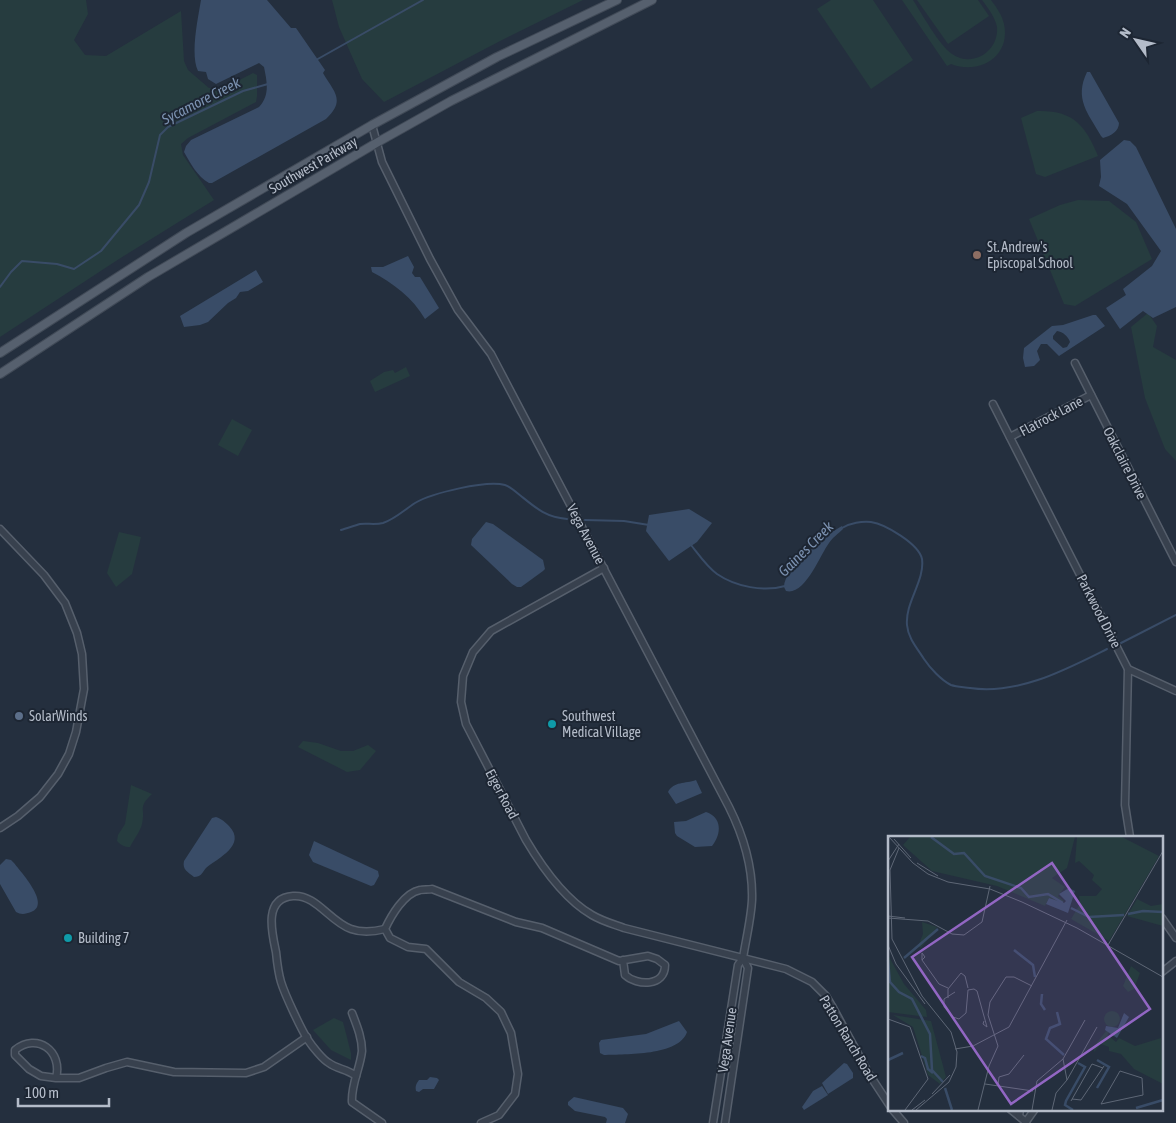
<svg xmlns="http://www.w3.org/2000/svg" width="1176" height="1123" viewBox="0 0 1176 1123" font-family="'Asap Condensed',sans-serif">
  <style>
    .green { fill: #263c3f }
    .water { fill: #394c67; fill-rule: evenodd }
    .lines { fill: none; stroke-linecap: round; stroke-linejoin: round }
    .stream { stroke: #394c67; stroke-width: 2 }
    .minor-casing { stroke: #565f6c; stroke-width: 9 }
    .major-casing { stroke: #414a57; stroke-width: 10 }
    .minor { stroke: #38414e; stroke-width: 6 }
    .major { stroke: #56606e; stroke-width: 8 }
    .education-dot { fill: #8d6e63; stroke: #1d2633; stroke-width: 2 }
    .service-dot { fill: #5c6f8a; stroke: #1d2633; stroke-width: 2 }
    .culture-dot { fill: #0f9aa8; stroke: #1d2633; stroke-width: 2 }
    .labels { text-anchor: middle; stroke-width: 4; stroke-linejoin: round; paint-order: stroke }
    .street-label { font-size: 14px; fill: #b4bcc9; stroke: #1d2633 }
    .poi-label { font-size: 14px; fill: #b4bcc9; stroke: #1d2633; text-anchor: start }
    .water-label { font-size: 15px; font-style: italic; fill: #7c92b1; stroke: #1d2633 }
    .inset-river { fill: none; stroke: #394c67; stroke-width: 2.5 }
    .inset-road { fill: none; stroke: #5e6776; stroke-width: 1 }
    .view { fill: #9266c3; fill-opacity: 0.15; stroke: #9266c3; stroke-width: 2.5 }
    .inset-edge { fill: none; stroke: #b4bcc9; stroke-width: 2.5 }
  </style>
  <rect width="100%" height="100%" fill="#242f3e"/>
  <g class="green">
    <polygon points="0,0 86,0 88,14 74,40 85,55 106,56 181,11 184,61 188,70 209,88 224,88 253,73 257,75 257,96 256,102 188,138 181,144 183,155 214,200 119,259 0,337"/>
    <polygon points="332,0 583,0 502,40 384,102 362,79 339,27"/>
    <polygon points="831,0 873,0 913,60 871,89 817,9"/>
    <path d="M 902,0 L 913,0 C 922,14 939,45 952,54 C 972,68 999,52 997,27 C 995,17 988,8 982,0 L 991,0 C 997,8 1002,15 1004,24 C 1011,57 979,75 951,64 L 947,66 Z"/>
    <polygon points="917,0 978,0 989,16 948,44"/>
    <path d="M 1037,111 C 1073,110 1085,125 1098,156 L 1045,177 L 1036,174 L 1021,118 Z"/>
    <polygon points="1078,200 1109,201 1136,222 1152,259 1075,306 1064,304 1029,219 1060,205"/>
    <polygon points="1148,313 1157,326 1153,347 1176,360 1176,461 1165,449 1145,398 1131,327"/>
    <polygon points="406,367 410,376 375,392 370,381 384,372 393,370 395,373"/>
    <polygon points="232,419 252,430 238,456 218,445"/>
    <polygon points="119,532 141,537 132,574 116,587 107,573"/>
    <polygon points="303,741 318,743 341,751 353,751 368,745 376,751 360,770 347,772 298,747"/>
    <path d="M 131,785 L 152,794 C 137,808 146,808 142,824 C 140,832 134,839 130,847 C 124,847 121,845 117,841 L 118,835 L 125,824 Z"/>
    <polygon points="334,1018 343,1022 351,1053 351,1060 331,1050 313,1030"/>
  </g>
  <g class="water">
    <path d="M 201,0 L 267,0 L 291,28 L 296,28 L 325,70 L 323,73 C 334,92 346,100 326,119 L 212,183 L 209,183 C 197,176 191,164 184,152 L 186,146 L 191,140 L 259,107 C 270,95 267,82 264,67 L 259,63 L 216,84 L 208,79 L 206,72 L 198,71 C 190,55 198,18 201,0 Z"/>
    <path d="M 1087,72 L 1090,72 L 1119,123 C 1119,131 1111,136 1103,138 L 1101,136 C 1088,113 1074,99 1087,72 Z"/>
    <polygon points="1124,140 1130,141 1136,147 1176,229 1176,307 1153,318 1143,311 1120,329 1106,308 1126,295 1123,289 1152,266 1161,251 1127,204 1099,186 1101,177 1100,160"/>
    <path d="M 408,256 L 414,267 L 412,273 L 415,277 L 420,277 L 439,308 L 425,319 C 413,298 393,283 372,272 L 371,267 L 383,267 Z"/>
    <polygon points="256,270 263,282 248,291 240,292 236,298 228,303 208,322 200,325 184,327 180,316"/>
    <path d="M 1093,315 L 1096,315 L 1105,326 L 1059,356 L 1047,344 L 1041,344 L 1037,351 L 1040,360 L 1034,366 L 1025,367 L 1023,358 L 1024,348 L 1052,326 L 1063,325 ZM 1057,331 C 1063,332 1068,336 1070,342 L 1067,347 L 1063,348 L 1053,339 L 1053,336 Z"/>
    <polygon points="689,509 712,523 697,542 669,561 646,531 649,515"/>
    <polygon points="486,522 493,524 543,560 545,569 543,571 521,587 517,587 512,584 471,545 472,539"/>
    <path d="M 842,526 L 843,529 C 838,534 833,537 829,543 C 820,555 805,596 786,591 L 784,587 C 784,568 825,535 842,526 Z"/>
    <path d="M 696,780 L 702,793 L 676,804 L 668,792 C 674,781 685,784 696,780 Z"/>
    <path d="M 706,812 C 722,817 722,834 712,846 L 695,847 L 677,836 L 675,833 L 674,822 L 686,821 Z"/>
    <path d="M 216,817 C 222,819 225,822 229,826 C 247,845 218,858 206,868 C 202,873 201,877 194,877 C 188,872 182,870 184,861 L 212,818 Z"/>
    <polygon points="314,841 378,871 379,876 374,885 371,886 313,862 309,855"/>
    <path d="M 6,859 L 11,860 L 14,863 C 20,871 52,905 31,912 C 26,914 21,915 16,912 L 0,884 L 0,865 Z"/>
    <path d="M 679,1021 L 687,1032 C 679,1056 626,1054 604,1055 L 600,1053 L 599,1043 L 601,1040 L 646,1034 Z"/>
    <polygon points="844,1063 847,1064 853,1073 853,1078 828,1094 822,1083"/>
    <path d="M 430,1077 L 437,1078 L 439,1080 L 434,1089 L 423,1089 L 419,1092 L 416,1091 C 415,1086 416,1084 419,1080 L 427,1080 Z"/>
    <polygon points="822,1086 828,1095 804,1110 802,1107 813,1091"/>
    <polygon points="574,1097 623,1108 628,1114 625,1123 606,1123 607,1119 605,1117 575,1111 568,1105 568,1102"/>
  </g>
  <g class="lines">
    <g class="stream">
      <polyline points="316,60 423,0"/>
      <polyline points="0,287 11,272 22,261 57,264 74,269 101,251 139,205 149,182 160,135 168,127 243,91 268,84"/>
      <polyline points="585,520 624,521 649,525"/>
      <path d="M 842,528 C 850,523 862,521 871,522 C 885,524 919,544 922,559 C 925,581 905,602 907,625 C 908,638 917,648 924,659 C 930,668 941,680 951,685 C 957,687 964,687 970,688 C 1018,695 1065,670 1107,649"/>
      <path d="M 341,530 C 347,528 354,526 360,524 C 367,523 375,525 383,523 C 395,519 404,510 415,503 C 432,493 486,480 505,485 C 511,487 516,492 521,496 C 537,509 546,517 567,519"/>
      <path d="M 691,545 C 699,555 707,567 717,574 C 736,587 764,592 785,586"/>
      <polyline points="1121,643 1176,615"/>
    </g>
    <defs>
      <g id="minor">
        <path d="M 372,125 L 382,162 L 430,259 L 458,310 L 491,354 L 729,807 C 743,835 753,868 752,900 C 751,919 746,939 743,958 L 738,965 L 713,1123"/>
        <polyline points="1075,363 1176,562"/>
        <polyline points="993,404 1128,669 1125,805 1130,837"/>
        <polyline points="1010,437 1091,395"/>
        <polyline points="0,529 44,575 65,603 77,633 82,654 84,689 76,732 69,754 58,774 40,797 18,816 0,828"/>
        <path d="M 604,568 L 491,631 L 473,652 L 463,676 L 461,702 L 466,724 L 526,840 C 542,867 564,899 592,915 C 602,921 613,924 624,928 L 786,969 L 812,982 L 826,996 L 832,1006 L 869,1074 L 890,1106"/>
        <polyline points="1128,669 1176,691"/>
        <polyline points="1162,918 1176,938"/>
        <polyline points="1162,972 1176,961"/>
        <path d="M 352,1013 C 357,1026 362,1038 362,1051 C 360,1069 351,1084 352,1102 L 382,1123"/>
        <path d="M 356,1076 C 347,1069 337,1069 329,1063 C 323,1060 312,1046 308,1040 C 301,1029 285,995 281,982 C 278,972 277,962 276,952 C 272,933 263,898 293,896 C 316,894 330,922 351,929 C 362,933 373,932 385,929"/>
        <path d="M 56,1078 C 63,1051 37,1032 15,1050 L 15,1055 L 29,1069 L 41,1076 L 56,1078 L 79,1078 L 106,1068 L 127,1062 L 174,1072 L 246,1073 L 264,1067 L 307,1037"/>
        <polyline points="892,1109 904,1123"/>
        <polyline points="1010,1109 1026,1122"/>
        <polyline points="1019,1116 1020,1109"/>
        <path d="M 481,1123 L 499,1115 L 515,1094 L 518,1074 L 511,1033 L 501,1012 L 486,998 L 459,982 L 426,949 L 408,947 L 390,938 L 385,929 C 391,916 404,893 420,890 C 424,889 428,890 432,889 L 516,922 L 542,928 L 619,961 L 648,956 L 657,959 L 665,965 C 665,987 637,986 625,975 L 623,960"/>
        <polyline points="725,1123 748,968 743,958"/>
        <polyline points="1025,1123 1035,1109"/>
      </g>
      <g id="major">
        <polyline points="0,353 186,233 372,125 497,57 617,0"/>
        <polyline points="0,374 148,277 378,142 451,101 652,0"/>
      </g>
    </defs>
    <use href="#minor" class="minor-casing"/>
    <use href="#major" class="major-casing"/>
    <use href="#minor" class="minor"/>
    <use href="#major" class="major"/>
  </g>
  <circle class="education-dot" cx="977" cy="255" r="5"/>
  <circle class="service-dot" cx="19" cy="716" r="5"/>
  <g class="culture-dot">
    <circle cx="552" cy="724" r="5"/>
    <circle cx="68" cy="938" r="5"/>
  </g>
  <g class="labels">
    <g class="street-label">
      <text transform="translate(313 165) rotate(-30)" y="5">Southwest Parkway</text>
      <text transform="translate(1051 416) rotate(-28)" y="5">Flatrock Lane</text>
      <text transform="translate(1125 463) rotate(63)" y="5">Oakclaire Drive</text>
      <text transform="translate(586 534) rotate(62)" y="5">Vega Avenue</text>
      <text transform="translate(1099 611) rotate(63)" y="5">Parkwood Drive</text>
      <text transform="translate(502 794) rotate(62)" y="5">Eiger Road</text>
      <text transform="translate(848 1038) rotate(59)" y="5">Patton Ranch Road</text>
      <text transform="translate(727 1040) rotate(-82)" y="5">Vega Avenue</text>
    </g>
    <g class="poi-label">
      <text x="987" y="252">St. Andrew's<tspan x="987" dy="16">Episcopal School</tspan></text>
      <text x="29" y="721">SolarWinds</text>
      <text x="562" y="721">Southwest<tspan x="562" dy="16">Medical Village</tspan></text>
      <text x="78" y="943">Building 7</text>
    </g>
    <g class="water-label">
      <text transform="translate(201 101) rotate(-27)" y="5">Sycamore Creek</text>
      <text transform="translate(806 549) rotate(-45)" y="5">Gaines Creek</text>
    </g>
  </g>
  <g transform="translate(888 836)">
    <rect width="275" height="275" fill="#242f3e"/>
    <path d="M 22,1 L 187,1 L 179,32 L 164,42 L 177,51 L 170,60 L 176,65 L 172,67 L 161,62 L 157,70 L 109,50 L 44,35 L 15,9 ZM 189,1 L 234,1 L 271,20 L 221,105 L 183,83 L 192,68 L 191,60 L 208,60 L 214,53 L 204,44 L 206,39 L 191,25 L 187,27 ZM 249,63 L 263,70 L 275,68 L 275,90 L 239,80 ZM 34,86 L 49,91 L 33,112 L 30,110 L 35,98 ZM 0,119 L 16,148 L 38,174 L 39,181 L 0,176 ZM 243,130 L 252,137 L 246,153 L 240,156 L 235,150 ZM216 183a8 8 0 1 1 16 0a8 8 0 1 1-16 0ZM 5,179 L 43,185 L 58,241 L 52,248 L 40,239 L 25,191 ZM 218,195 L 221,196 L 218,203 L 221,200 L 228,206 L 231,202 L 247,210 L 273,202 L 275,248 L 246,233 L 233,218 L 221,215 L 221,211 L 213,208 L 206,216 L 206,210 Z" fill="#263c3f"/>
    <path d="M 181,52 L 187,55 L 180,77 L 158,68 L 161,62 L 176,67 L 178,65 L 171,58 ZM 236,177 L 241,181 L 229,202 L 217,194 L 218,190 L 230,192 Z" fill="#394c67"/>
    <path class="inset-river" d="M 43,1 L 66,18 L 76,17 L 97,40 L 133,52 L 141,61 L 160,58 L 175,67M 183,72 L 201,81 L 236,79M 240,78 L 255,75 L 275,76M 126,114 L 145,129 L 147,141M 16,122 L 50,93M 0,124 L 2,146 L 11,156 L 24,163 L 42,198 L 44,234 L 55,246M 154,158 L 153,168 L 157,174M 169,176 L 172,188 L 162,192 L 158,203 L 176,219M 33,220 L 37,222 L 40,233 L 45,237M 0,224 L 15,217M 209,224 L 221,231 L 209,252M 57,252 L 64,274M 248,272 L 275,264M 185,274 L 177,269 L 178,265 L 197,231 L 190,227"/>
    <path class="inset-road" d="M 1,1 L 25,27 L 40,38 L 60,46 L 102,53 L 134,66 L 189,92 L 275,141M 6,3 L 23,22M 11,12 L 2,34 L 4,103 L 34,160 L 63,196 L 69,216 L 68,231 L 61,246 L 28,274M 0,25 L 11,8M 29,27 L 50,40M 0,80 L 17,82M 0,82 L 40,85 L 64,98 L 76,99 L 94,86 L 102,50M 0,109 L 8,128 L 37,168M 220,109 L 275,15M 34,124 L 37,121 L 34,117 L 34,124 L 51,148 L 60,152M 67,156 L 56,163 L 56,171 L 65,181 L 71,183 L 78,177 L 80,154 L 86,153 L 89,155 L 99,191 L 95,188 L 96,185M 60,162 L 60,153 L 73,137 L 77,140 L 80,152M 0,183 L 22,191 L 40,243 L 17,274M 67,213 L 85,210 L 121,191 L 179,84M 175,223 L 179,244M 232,235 L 254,242 L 255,259 L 213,268 ZM 97,248 L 145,255M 110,249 L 111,241 L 121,238 L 136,219M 44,258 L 62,239M 184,263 L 193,264 L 216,230M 183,265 L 204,228 L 215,232M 24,274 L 37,264M 90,274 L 101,230 L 110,210 L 100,179 L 102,166 L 118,141 L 126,141 L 144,150M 144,274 L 149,245 L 175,223 L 197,184M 164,274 L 168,257 L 179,244 L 209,191"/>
    <path class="view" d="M 164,27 L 262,173 L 123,268 L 24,121 Z"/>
    <rect width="275" height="275" class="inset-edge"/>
  </g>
  <g transform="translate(1136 40) rotate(304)" stroke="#1d2633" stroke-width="4" paint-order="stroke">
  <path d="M0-4L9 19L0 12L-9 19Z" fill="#b4bcc9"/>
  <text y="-8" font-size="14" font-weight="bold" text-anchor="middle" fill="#b4bcc9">N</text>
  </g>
  <path d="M18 1098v8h91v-8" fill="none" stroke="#b4bcc9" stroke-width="2.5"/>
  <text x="25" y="1098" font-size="15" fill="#b4bcc9" stroke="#1d2633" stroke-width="4" paint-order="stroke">100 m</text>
</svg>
